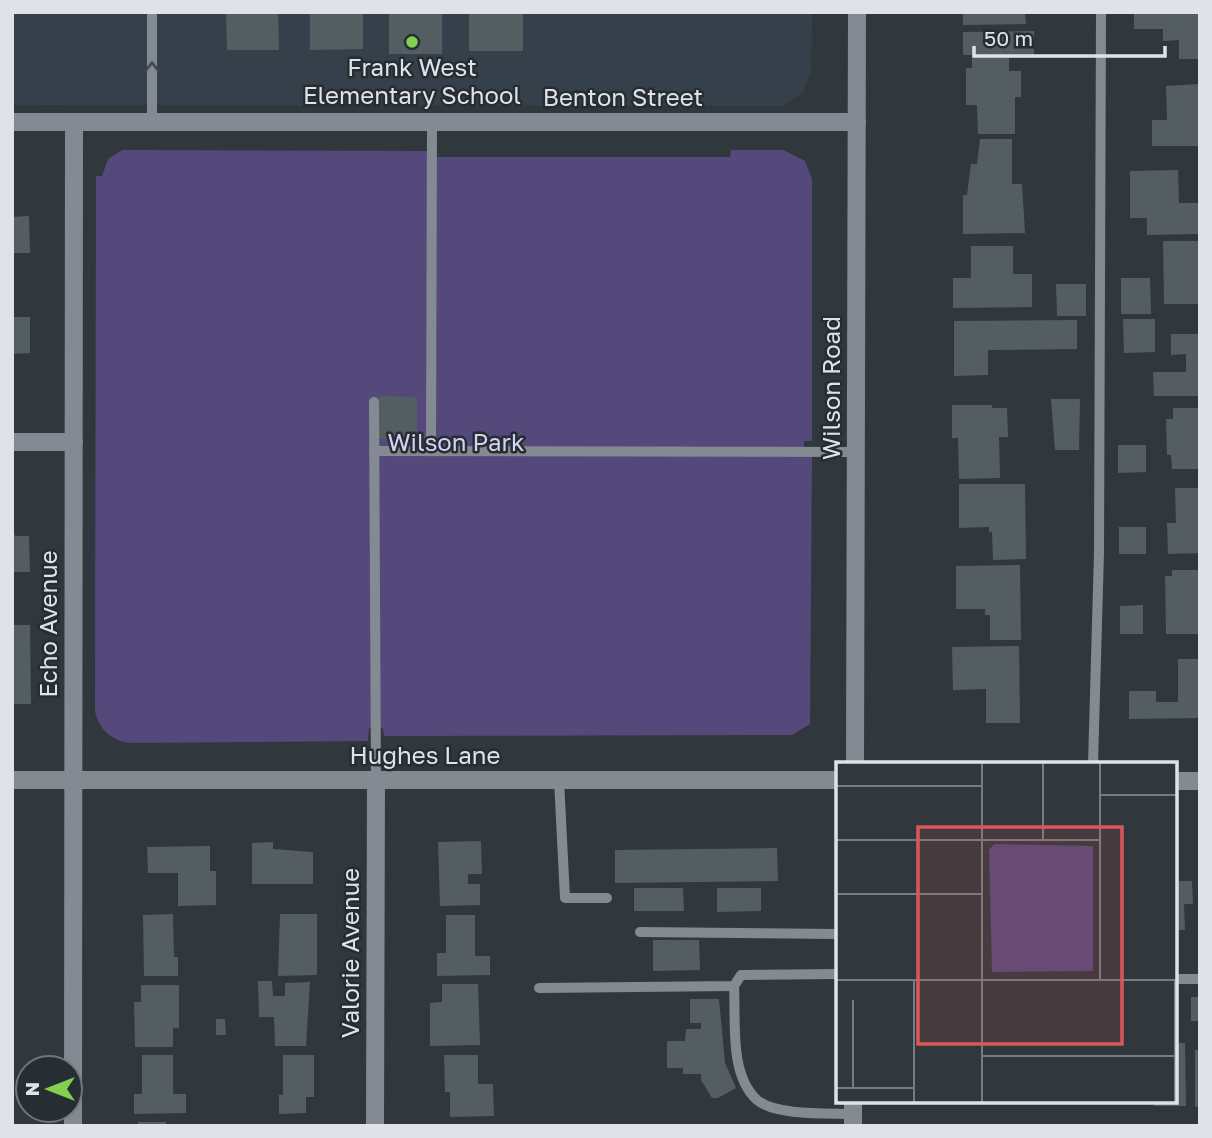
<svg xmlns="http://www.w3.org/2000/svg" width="1212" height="1138" viewBox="0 0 1212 1138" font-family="'Golos Text',sans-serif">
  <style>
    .built { fill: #35404b }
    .green { fill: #54497a }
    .building { fill: #545e62 }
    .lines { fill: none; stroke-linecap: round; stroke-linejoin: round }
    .service { stroke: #838a92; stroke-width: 10 }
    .minor { stroke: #838a92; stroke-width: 18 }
    .tertiary { stroke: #838a92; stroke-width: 18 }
    .oneway { stroke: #424950 }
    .poi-dot { fill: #81d051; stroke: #262d33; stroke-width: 2.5 }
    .labels { text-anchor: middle; stroke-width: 5; stroke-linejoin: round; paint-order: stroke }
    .poi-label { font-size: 24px; fill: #dfe3e7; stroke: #262d33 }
    .street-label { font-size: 24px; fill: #dfe3e7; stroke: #262d33 }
    .park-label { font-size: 24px; fill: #d6d1f2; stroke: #262d33 }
    .inset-road { fill: none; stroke: #767c81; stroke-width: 2 }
    .view { fill: #d85758; fill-opacity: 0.15; stroke: #d85758; stroke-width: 3.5 }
    .inset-edge { fill: none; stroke: #dfe3e7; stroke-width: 3.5 }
  </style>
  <rect width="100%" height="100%" fill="#30373d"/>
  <polygon class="built" points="12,12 812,12 811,71 803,93 782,106 12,105"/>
  <path class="green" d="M 122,150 L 428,151 L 429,157 L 730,157 L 731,150 L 783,150 L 805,161 L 812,179 L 812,441 L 804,441 L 804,454 L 812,455 L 810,724 L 792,735 L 384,736 L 383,728 L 369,728 L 368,741 L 131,743 C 112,741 99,730 95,711 L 96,176 L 102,176 L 108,159 Z"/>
  <g class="building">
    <polygon points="226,12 278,12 279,50 227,50"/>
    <polygon points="310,12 363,12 363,49 310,50"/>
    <rect x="389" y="12" width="53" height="42"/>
    <rect x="469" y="12" width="54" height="39"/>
    <polygon points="963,12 1025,12 1026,24 963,25"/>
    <polygon points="1134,12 1200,12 1200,59 1179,59 1179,40 1163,41 1163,29 1134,29"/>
    <polygon points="1034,31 1034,55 1009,56 1009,71 1021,71 1021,97 1015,97 1015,134 978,134 977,105 966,105 966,68 972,68 972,55 963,55 963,32"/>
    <polygon points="1200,84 1200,146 1152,146 1152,120 1167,120 1166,86"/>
    <polygon points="980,139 1012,139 1012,184 1022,184 1025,233 963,234 963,195 967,195 971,164 977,164"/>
    <polygon points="1178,170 1179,203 1200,203 1200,234 1147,235 1147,218 1130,218 1130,171"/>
    <polygon points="29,216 30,253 12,253 12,217"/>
    <polygon points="1163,241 1200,241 1200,304 1164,304"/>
    <polygon points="971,246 1013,246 1013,274 1032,274 1032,307 953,308 953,278 971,278"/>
    <polygon points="1121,278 1150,278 1151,314 1121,314"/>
    <polygon points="1056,284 1086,284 1086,316 1057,316"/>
    <polygon points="12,317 30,317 30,353 12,354"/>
    <polygon points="1123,319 1155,319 1155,352 1124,353"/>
    <polygon points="1077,320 1077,349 988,350 988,375 954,376 954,321"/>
    <polygon points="1171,334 1200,334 1200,396 1154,396 1153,372 1186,372 1186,354 1171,355"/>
    <polygon points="379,396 417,397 417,439 379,439"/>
    <polygon points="1051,399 1080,399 1079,450 1055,450"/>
    <polygon points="952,405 992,405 992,408 1007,408 1008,437 999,437 1000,478 959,479 958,438 952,438"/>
    <polygon points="1173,408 1200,408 1200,469 1172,469 1171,455 1167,455 1166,419 1173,419"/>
    <polygon points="1118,445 1146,445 1146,472 1118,473"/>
    <polygon points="959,484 1025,484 1026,559 993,560 992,532 989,532 989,527 959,528"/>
    <polygon points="1175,488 1200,488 1200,553 1168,554 1167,523 1176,523"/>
    <polygon points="12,526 15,536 29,536 30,572 12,572"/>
    <rect x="1119" y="527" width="27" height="27"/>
    <polygon points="1020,565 1021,640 990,640 990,615 985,615 985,609 956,609 956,566"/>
    <polygon points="1172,570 1200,570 1200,634 1166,634 1165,576 1172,576"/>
    <polygon points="1143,605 1143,634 1120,634 1120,606"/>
    <polygon points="12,625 30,625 31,704 12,704"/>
    <polygon points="1019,646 1020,723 986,723 986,689 953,690 952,647"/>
    <polygon points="1178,659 1200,659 1200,718 1129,719 1129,691 1156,691 1156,702 1178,702"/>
    <polygon points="481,841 482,874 468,874 468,884 480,884 480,905 440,906 438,842"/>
    <polygon points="273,842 273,849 313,852 313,884 252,884 252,843"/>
    <polygon points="210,846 210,871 216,871 216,905 178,906 178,873 148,873 147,847"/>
    <polygon points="777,848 778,881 615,883 615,850"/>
    <polygon points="1175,881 1192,881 1193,904 1184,904 1185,930 1175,930"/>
    <polygon points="634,888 683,888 684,911 634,911"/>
    <polygon points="717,888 761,888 761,911 717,912"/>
    <polygon points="173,914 174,957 178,957 178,976 144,976 143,915"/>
    <polygon points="280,914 317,914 317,975 278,976"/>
    <polygon points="446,915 475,915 475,956 490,956 490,975 437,976 437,953 446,953"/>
    <polygon points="653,940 699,940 700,970 653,971"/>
    <polygon points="258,981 272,981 273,996 285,996 285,983 310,982 306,1046 275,1046 274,1017 259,1017"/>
    <polygon points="442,984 478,984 480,1045 430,1046 430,1003 442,1002"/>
    <polygon points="141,985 179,985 179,1028 173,1028 173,1047 135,1047 134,1002 141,1002"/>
    <rect x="1191" y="997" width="9" height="24"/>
    <polygon points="690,999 719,999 725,1063 736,1088 718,1098 712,1098 701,1080 701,1074 683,1074 683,1068 667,1068 667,1041 685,1041 686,1029 701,1029 701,1023 690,1023"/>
    <polygon points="216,1019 225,1019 226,1035 216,1035"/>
    <polygon points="1175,1043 1185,1043 1186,1106 1154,1106 1154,1101 1175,1101"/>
    <polygon points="1195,1050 1200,1050 1200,1106 1195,1107"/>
    <polygon points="142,1055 173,1055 173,1094 186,1094 186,1113 134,1114 134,1094 142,1094"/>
    <polygon points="283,1055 314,1055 314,1097 306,1097 306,1113 279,1114 279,1095 283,1095"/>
    <polygon points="444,1055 478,1055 478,1084 493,1084 494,1116 450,1117 450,1092 445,1092"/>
    <rect x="919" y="1101" width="60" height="3"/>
    <rect x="985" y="1101" width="29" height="3"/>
    <rect x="138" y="1122" width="28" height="4"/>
  </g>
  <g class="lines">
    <g class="service">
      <polyline points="152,12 152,122"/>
      <polyline points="374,402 376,780"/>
      <polyline points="374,451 856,452"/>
      <polyline points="431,451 432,122"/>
      <polyline points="1093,764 1099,553 1101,12"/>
      <polyline points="559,780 565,898 607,898"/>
      <polyline points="640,932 838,934"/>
      <polyline points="1175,979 1200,979"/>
      <path d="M 734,986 C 736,1021 729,1075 757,1100 C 776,1116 829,1113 853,1114"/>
      <polyline points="539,988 734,986 741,975 838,974"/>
    </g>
    <g class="minor">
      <polyline points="12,122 857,122"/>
      <polyline points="12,442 74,442"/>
      <polyline points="73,1126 74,122"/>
      <polyline points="375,1126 376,780"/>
    </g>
    <g class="tertiary">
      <polyline points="855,764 857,12"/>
      <polyline points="12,780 838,780"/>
      <polyline points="1175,781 1200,781"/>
      <polyline points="853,1101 853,1126"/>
    </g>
  </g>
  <defs><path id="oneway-chevron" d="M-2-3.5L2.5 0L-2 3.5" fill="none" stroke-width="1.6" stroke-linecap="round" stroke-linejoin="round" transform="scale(1.75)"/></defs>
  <use class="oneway" href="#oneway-chevron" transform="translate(152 67) rotate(-90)"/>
  <circle class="poi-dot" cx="412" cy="42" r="7"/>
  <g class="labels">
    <g class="poi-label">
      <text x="412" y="76">Frank West<tspan x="412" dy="28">Elementary School</tspan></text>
    </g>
    <g class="street-label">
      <text x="623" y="106">Benton Street</text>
      <text transform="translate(832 388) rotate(-90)" y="8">Wilson Road</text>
      <text transform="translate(49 624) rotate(-90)" y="8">Echo Avenue</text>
      <text x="425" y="764">Hughes Lane</text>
      <text transform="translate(351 953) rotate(-90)" y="8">Valorie Avenue</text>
    </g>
    <g class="park-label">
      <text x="456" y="451">Wilson Park</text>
    </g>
  </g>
  <g transform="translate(836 762)">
    <rect width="341" height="341" fill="#30373d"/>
    <path d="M 158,82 L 257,84 L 257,209 L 156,210 L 153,88 Z" fill="#54497a"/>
    <path class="inset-road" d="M 0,24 L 146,24M 264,33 L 342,33M 0,78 L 264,78M 207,78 L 207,1M 0,132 L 146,132M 0,218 L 342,218M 264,218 L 264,1M 17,238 L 17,326M 146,294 L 342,294M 0,326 L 78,326M 78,341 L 78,218M 146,341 L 146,1M 339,341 L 339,218"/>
    <path class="view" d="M 82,65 L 286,65 L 286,282 L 82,282 Z"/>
    <rect width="341" height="341" class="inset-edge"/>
  </g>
  <rect width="1212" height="1138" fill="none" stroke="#dfe3e7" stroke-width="28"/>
  <g transform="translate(49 1089) rotate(270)"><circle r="33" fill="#262d33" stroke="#70767b" stroke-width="2"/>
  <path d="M0-5L12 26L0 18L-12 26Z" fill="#81d051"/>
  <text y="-10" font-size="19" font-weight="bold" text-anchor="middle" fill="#dfe3e7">N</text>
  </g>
  <path d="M974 46v10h191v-10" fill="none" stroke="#dfe3e7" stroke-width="3.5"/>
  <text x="984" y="46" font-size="21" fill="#dfe3e7" stroke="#262d33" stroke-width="5" paint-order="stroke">50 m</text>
</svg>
